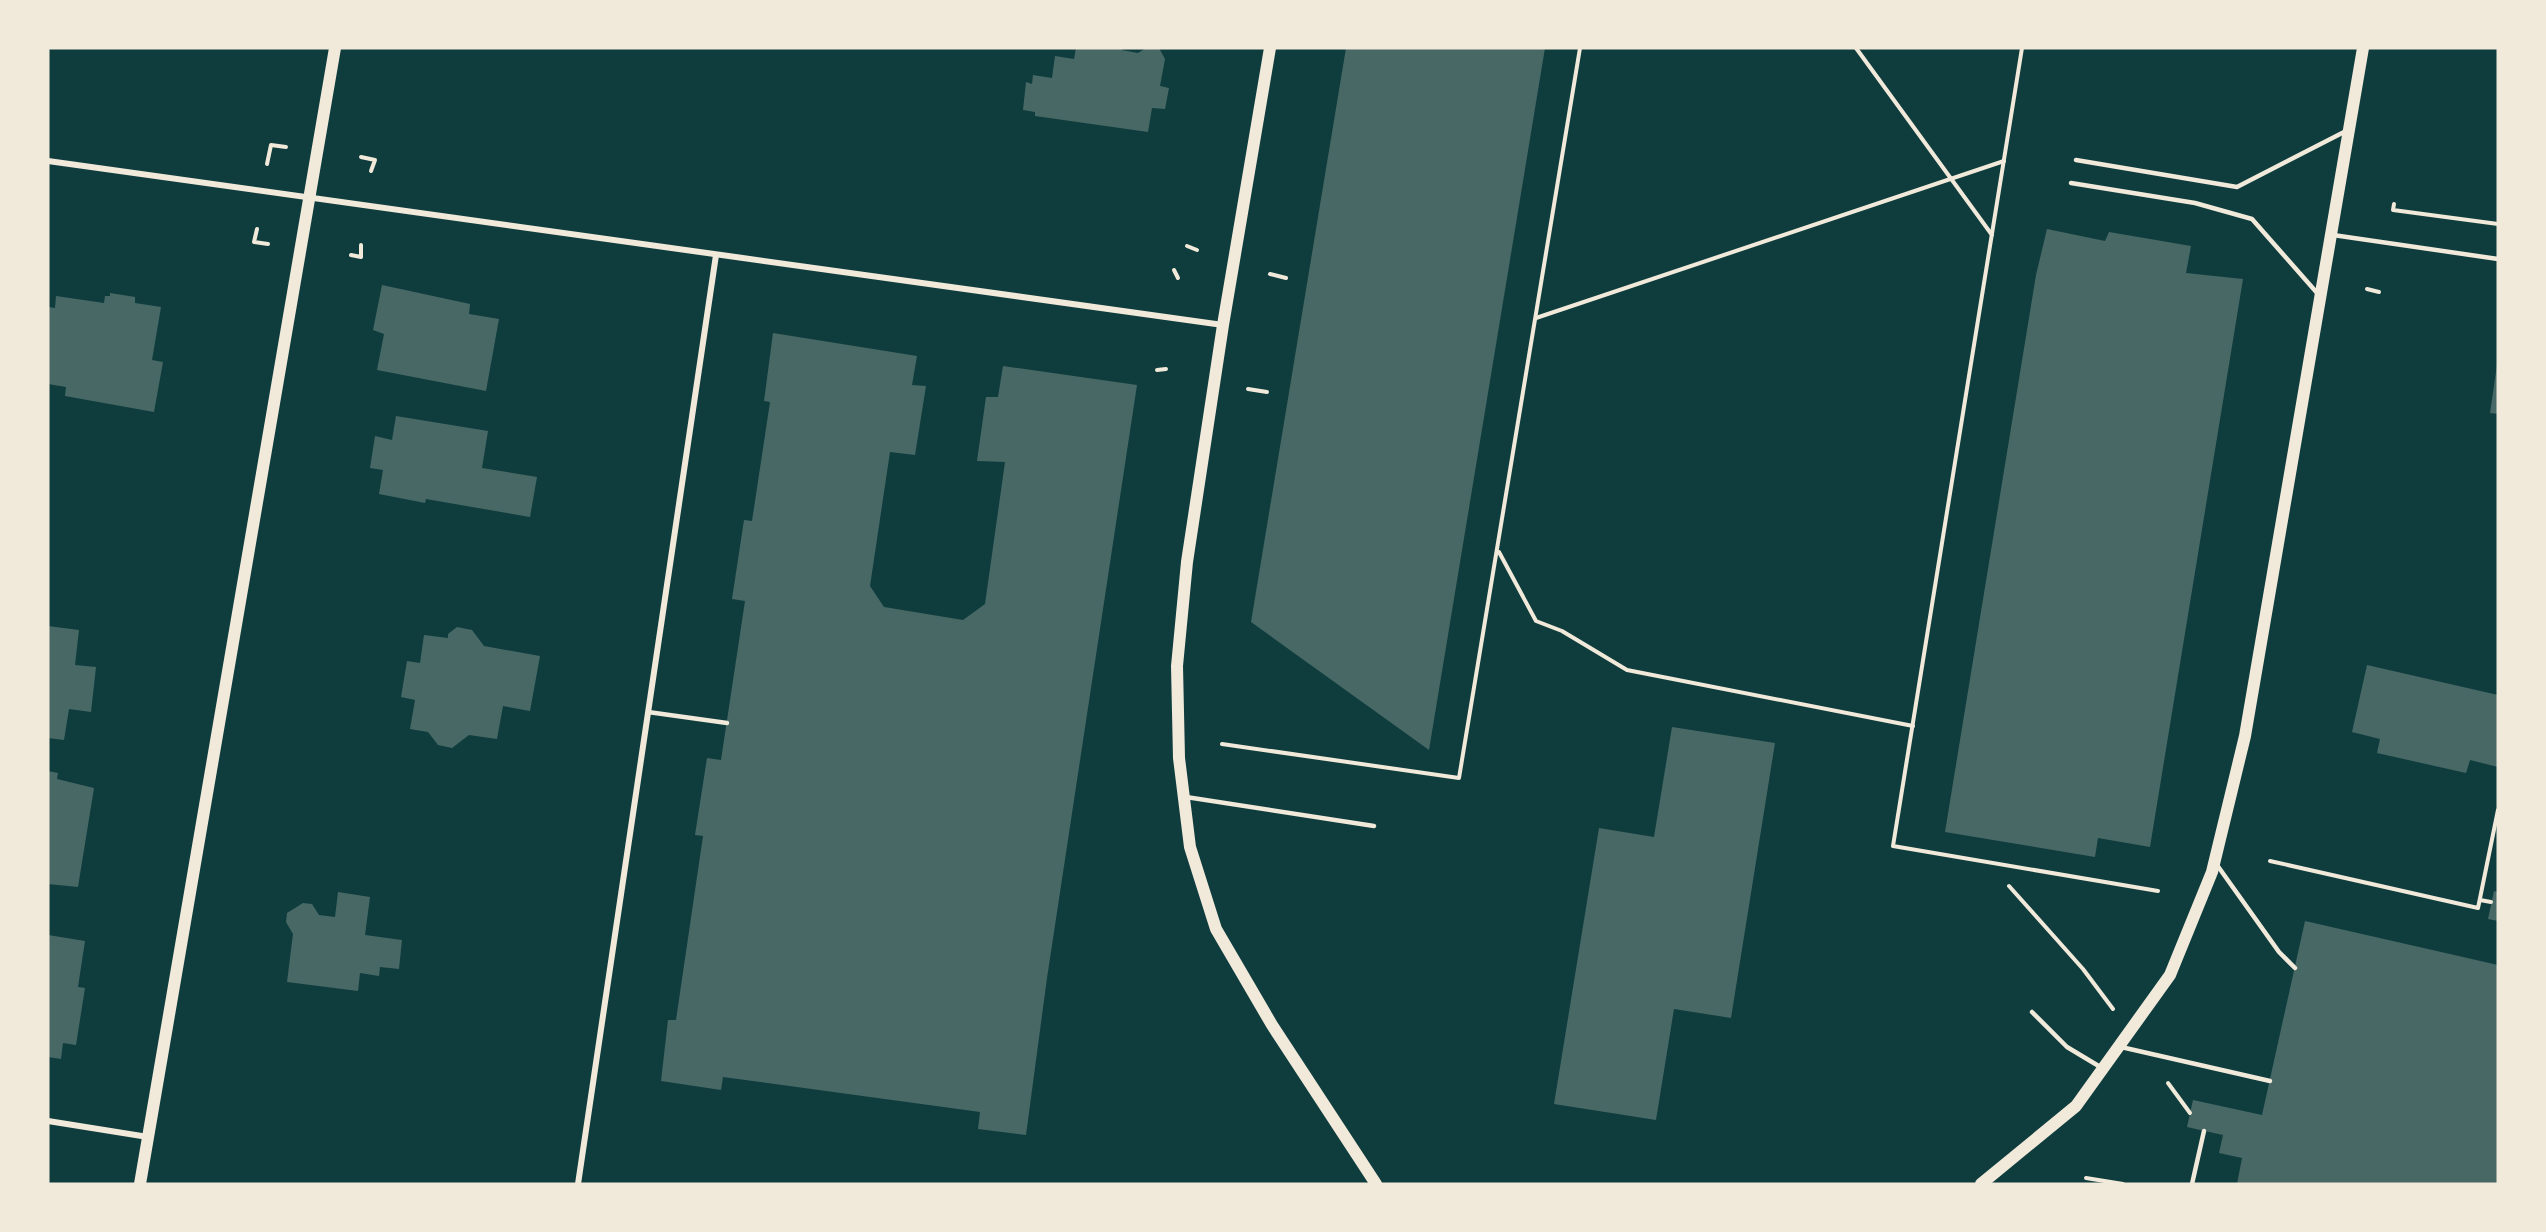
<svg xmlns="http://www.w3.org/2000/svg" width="2546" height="1232" viewBox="0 0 2546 1232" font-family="Overpass,sans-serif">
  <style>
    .building { fill: #486865 }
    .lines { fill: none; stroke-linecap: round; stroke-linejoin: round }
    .path { stroke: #f1e9da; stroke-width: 4 }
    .service { stroke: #f1e9da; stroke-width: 4.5 }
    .minor { stroke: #f1e9da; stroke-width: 6 }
    .secondary { stroke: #f1e9da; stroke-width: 12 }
  </style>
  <rect width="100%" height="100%" fill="#0f3d3e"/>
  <g class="building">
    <polygon points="1076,48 1122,48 1122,50 1138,53 1146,48 1159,48 1165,59 1160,86 1169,88 1165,109 1152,108 1148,132 1035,116 1035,112 1023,110 1026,82 1032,84 1033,75 1052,78 1055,56 1074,59"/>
    <polygon points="1346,48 1545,48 1429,750 1251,622"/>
    <polygon points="2047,229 2105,241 2109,232 2191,246 2186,273 2243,279 2150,847 2098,838 2095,857 1945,832 2036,275"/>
    <polygon points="382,285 470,304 469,314 499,319 486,391 377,370 384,334 373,330"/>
    <polygon points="110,293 135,297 135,303 161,307 152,360 163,362 154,412 65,396 66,387 48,384 48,307 55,308 56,296 104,303 105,296 110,296"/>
    <polygon points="773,333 917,356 912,385 926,386 915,455 890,452 870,586 884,607 963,620 985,604 1005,462 977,461 986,397 998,397 1003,366 1137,385 1047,978 1026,1135 978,1129 980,1112 723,1077 721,1090 661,1081 668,1020 676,1020 703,836 695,835 707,758 721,760 745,601 732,599 744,520 752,521 770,402 764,401"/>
    <polygon points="2497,365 2498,365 2498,414 2490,413"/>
    <polygon points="396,416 488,431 482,468 537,477 530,517 426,499 425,503 379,494 383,470 370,468 375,436 392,440"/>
    <polygon points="48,626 79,630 75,665 96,667 91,712 69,709 64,740 48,738"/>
    <polygon points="457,627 472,630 484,646 540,656 530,711 503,706 497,739 469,735 452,748 438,745 428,732 410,729 415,700 401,697 407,661 420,663 424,635 448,638 448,634"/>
    <polygon points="2367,665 2498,695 2498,767 2470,760 2466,773 2377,753 2380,739 2352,732"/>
    <polygon points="1672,727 1775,743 1731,1018 1674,1009 1656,1120 1554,1104 1599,828 1654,837"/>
    <polygon points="48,771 58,773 57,779 94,788 78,887 48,884"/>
    <polygon points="2494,891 2498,892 2498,921 2488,919"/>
    <polygon points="338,892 370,897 365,935 402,940 399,969 380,967 379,976 360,973 358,991 287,982 293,934 286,922 287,913 303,903 312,904 319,915 335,917"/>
    <polygon points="2305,921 2498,965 2498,1184 2237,1184 2242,1158 2219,1153 2223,1135 2187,1127 2193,1100 2262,1115"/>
    <polygon points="48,935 85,941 78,987 85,988 76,1045 63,1043 61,1059 48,1057"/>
  </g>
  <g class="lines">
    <g class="path">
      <polyline points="1856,48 1992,235"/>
      <polyline points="2022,48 1893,846 2158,891"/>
      <polyline points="361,157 375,160 371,171"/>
      <polyline points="267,164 271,145 286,147"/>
      <polyline points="2394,204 2393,210 2498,224"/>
      <polyline points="257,229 254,242 268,244"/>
      <polyline points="1187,246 1197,250"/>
      <polyline points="351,255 361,257 361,245"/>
      <polyline points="1174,270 1178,278"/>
      <polyline points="1270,274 1286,278"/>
      <polyline points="2367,289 2379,292"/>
      <polyline points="1536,318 2004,161"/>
      <polyline points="1157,370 1166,369"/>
      <polyline points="1248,389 1267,392"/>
      <polyline points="1499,552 1536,621 1562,631 1627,670 1913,726"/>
      <polyline points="1222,744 1459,778 1580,48"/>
      <polyline points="2270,861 2478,908 2498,810"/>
      <polyline points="2009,886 2083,969 2113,1009"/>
      <polyline points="2480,900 2491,902"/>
      <polyline points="2168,1083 2190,1113"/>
      <polyline points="2086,1178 2123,1184"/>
    </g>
    <g class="service">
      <polyline points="2076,160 2237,187 2348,130"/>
      <polyline points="2071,183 2195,203 2252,219 2318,294"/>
      <polyline points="2333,235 2498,259"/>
      <polyline points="648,712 727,723"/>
      <polyline points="1186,797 1374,826"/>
      <polyline points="2217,865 2279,952 2295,968"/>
      <polyline points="2032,1012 2067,1047 2102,1068"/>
      <polyline points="2121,1047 2270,1081"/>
      <polyline points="2192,1184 2204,1131"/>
    </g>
    <g class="minor">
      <polyline points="48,161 1223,325"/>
      <polyline points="48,1121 148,1137"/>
      <polyline points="578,1184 716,255"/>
    </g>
    <g class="secondary">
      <polyline points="1270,48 1223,325 1187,562 1177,666 1179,758 1190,847 1216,929 1272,1025 1376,1184"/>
      <polyline points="140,1184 335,48"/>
      <polyline points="1981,1184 2076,1106 2170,975 2212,872 2245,736 2363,48"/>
    </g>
  </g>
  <rect width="2546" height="1232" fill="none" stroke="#f1e9da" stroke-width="99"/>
</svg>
